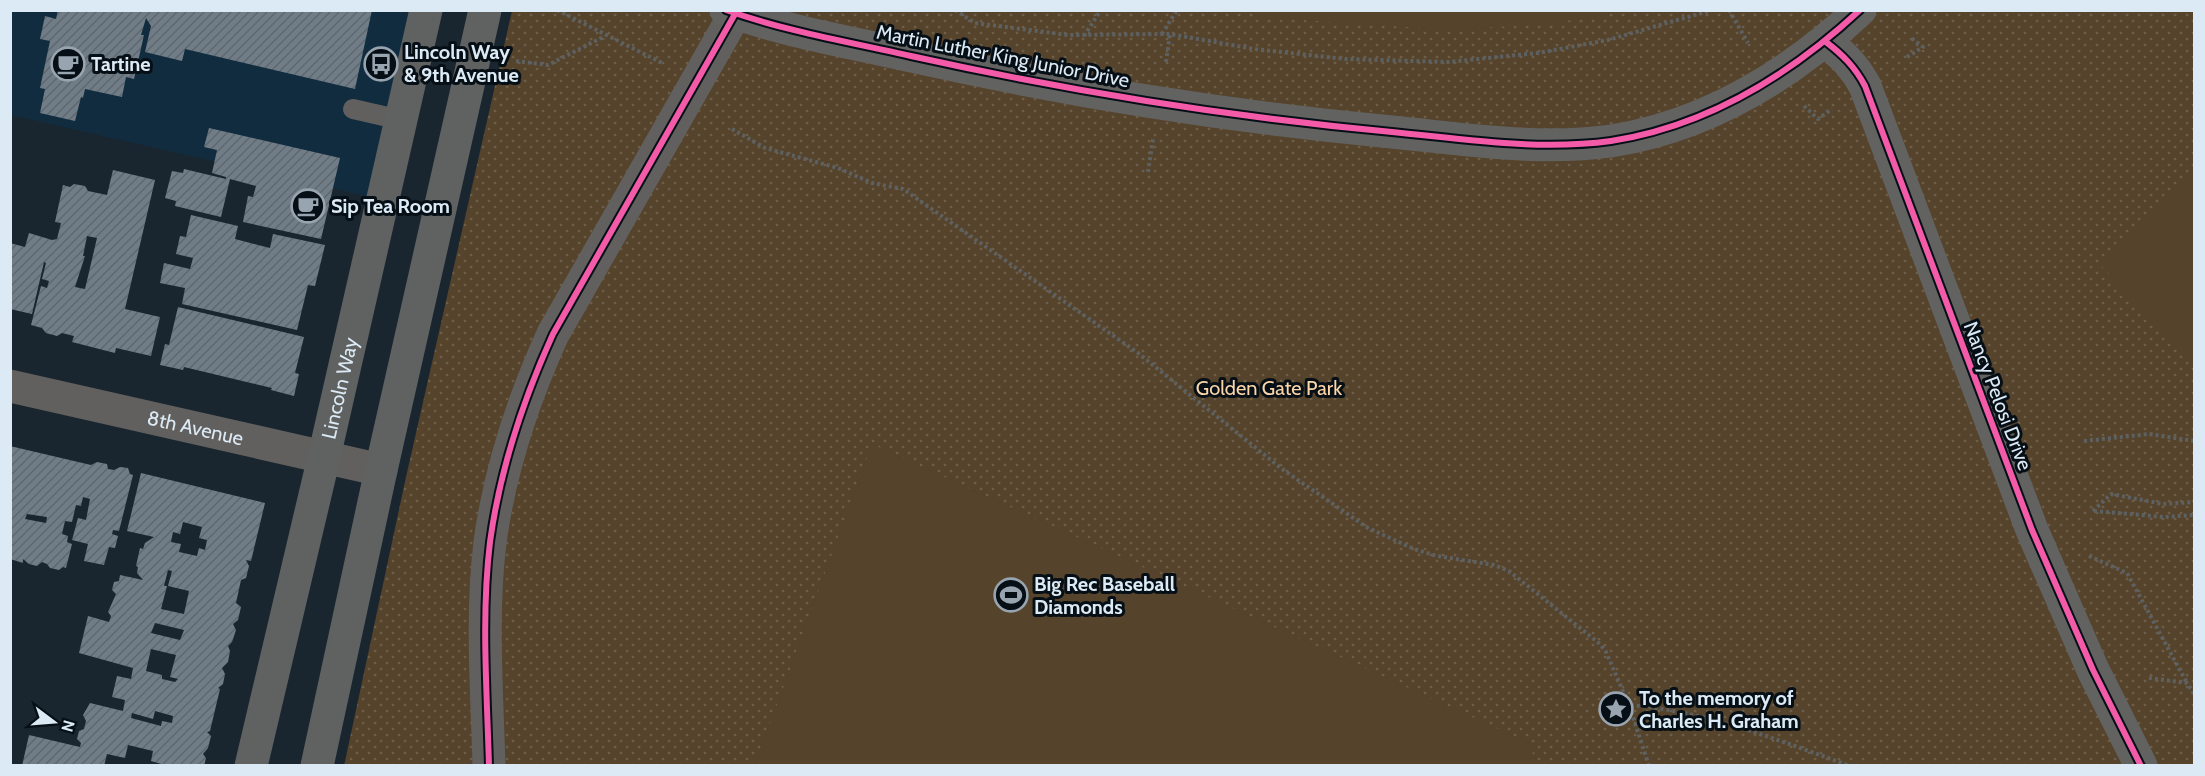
<svg xmlns="http://www.w3.org/2000/svg" width="2205" height="776" viewBox="0 0 2205 776" font-family="Cabin,sans-serif">
  <style>
    .built { fill: #122c3f }
    .park { fill: url(#park-dots) }
    .garden { fill: #55432b }
    .building { fill: url(#building-hatch); fill-rule: evenodd }
    .lines { fill: none; stroke-linecap: round; stroke-linejoin: round }
    .path { stroke: #5e6162; stroke-width: 4; stroke-dasharray: 3 3; stroke-linecap: butt }
    .lane { stroke: #61605e; stroke-width: 20 }
    .street { stroke: #61605e; stroke-width: 33 }
    .secondary { stroke: #626261; stroke-width: 33 }
    .primary { stroke: #5f6261; stroke-width: 33 }
    .cycleway-casing { stroke: #060f16; stroke-width: 10 }
    .cycleway { stroke: #f35aa7; stroke-width: 6 }
    .labels { text-anchor: middle; stroke-width: 6; stroke-linejoin: round; paint-order: stroke }
    .poi-label { font-size: 20px; font-weight: bold; fill: #dceaf5; stroke: #060f16; text-anchor: start }
    .street-label { font-size: 20px; fill: #dceaf5; stroke: #060f16 }
    .park-label { font-size: 20px; fill: #fbd6a8; stroke: #060f16 }
  </style>
  <defs>
    <pattern id="park-dots" width="8" height="8" patternUnits="userSpaceOnUse" patternTransform="scale(1.5)"><rect width="8" height="8" fill="#55432b"/><path d="M2 2h.1M6 6h.1" fill="none" stroke="#6d5e4a" stroke-width="1.8" stroke-linecap="round"/></pattern>
    <pattern id="building-hatch" width="6" height="6" patternUnits="userSpaceOnUse" patternTransform="scale(1.5)"><rect width="6" height="6" fill="#707d87"/><path d="M-1 1l2-2M0 6l6-6M5 7l2-2" fill="none" stroke="#5e676f"/></pattern>
  </defs>
  <rect width="100%" height="100%" fill="#1a262f"/>
  <polygon class="built" points="11,11 427,11 383,200 11,115"/>
  <polygon class="park" points="512,11 2194,11 2194,765 344,766 406,477"/>
  <g class="garden">
    <polygon points="1250,11 1622,11 1600,16 1543,24 1451,30 1260,17"/>
    <polygon points="2194,174 2194,367 2099,263"/>
    <polygon points="872,444 1536,746 1527,765 755,765"/>
  </g>
  <g class="building">
    <polygon points="58,10 372,10 355,89 185,49 182,61 145,52 151,26 146,18 141,35 144,35 134,79 126,77 122,97 85,89 83,98 81,97 75,121 40,113 45,89 40,88 50,41 40,39 45,16 56,19"/>
    <polygon points="209,128 340,158 321,239 243,222 248,196 253,197 256,186 230,179 221,217 175,206 176,201 165,198 172,171 183,173 184,169 226,179 226,177 212,173 217,150 204,147"/>
    <path d="M 113,170 L 155,180 L 125,309 L 160,317 L 151,356 L 116,348 L 115,353 L 72,342 L 74,336 L 62,333 L 57,336 L 46,333 L 42,328 L 31,325 L 41,286 L 47,288 L 49,281 L 42,279 L 46,263 L 44,262 L 32,314 L 10,309 L 10,243 L 25,247 L 29,233 L 52,240 L 57,239 L 61,223 L 55,222 L 63,185 L 70,187 L 74,184 L 85,186 L 88,191 L 107,195 ZM 87,236 L 97,238 L 85,289 L 75,287 L 85,256 L 83,256 Z"/>
    <polygon points="191,215 238,226 235,239 270,248 273,234 325,245 315,286 308,285 297,330 182,304 185,288 160,283 164,263 190,269 193,258 176,254 180,236 186,237"/>
    <polygon points="178,307 304,337 295,373 299,374 294,396 271,390 272,388 184,367 183,370 160,365 165,344 169,345"/>
    <path d="M 10,446 L 91,465 L 97,462 L 107,464 L 108,469 L 114,470 L 120,467 L 128,468 L 130,474 L 133,475 L 119,531 L 113,530 L 112,534 L 118,536 L 115,548 L 109,547 L 104,565 L 84,561 L 88,544 L 72,540 L 78,518 L 86,520 L 90,499 L 83,497 L 81,506 L 76,505 L 72,522 L 65,521 L 62,534 L 68,536 L 67,542 L 72,544 L 66,568 L 63,567 L 59,570 L 50,568 L 47,564 L 42,562 L 37,566 L 29,564 L 23,559 L 23,563 L 10,559 ZM 27,514 L 47,517 L 46,523 L 25,519 Z"/>
    <path d="M 141,473 L 265,503 L 251,561 L 246,560 L 249,566 L 246,578 L 241,580 L 236,603 L 241,607 L 238,620 L 233,624 L 236,630 L 232,642 L 228,646 L 230,651 L 228,662 L 222,668 L 225,674 L 223,684 L 218,688 L 220,689 L 210,731 L 207,732 L 211,736 L 208,748 L 203,754 L 206,758 L 204,766 L 168,766 L 151,761 L 153,751 L 128,745 L 125,758 L 107,754 L 104,766 L 22,766 L 29,735 L 80,747 L 81,743 L 77,739 L 79,731 L 84,729 L 86,721 L 83,715 L 90,703 L 123,711 L 125,700 L 112,697 L 117,676 L 131,679 L 133,668 L 79,653 L 88,616 L 109,622 L 111,616 L 108,612 L 116,594 L 112,590 L 114,582 L 119,581 L 120,575 L 143,580 L 137,573 L 138,567 L 136,566 L 140,548 L 143,549 L 145,543 L 154,537 L 127,531 ZM 183,522 L 202,527 L 199,538 L 207,540 L 205,550 L 199,548 L 197,556 L 179,552 L 181,544 L 171,542 L 173,532 L 180,534 ZM 168,570 L 172,571 L 168,586 L 189,591 L 184,614 L 161,609 L 167,586 L 164,586 ZM 155,623 L 184,630 L 180,640 L 151,633 ZM 151,649 L 176,655 L 170,677 L 178,679 L 175,682 L 162,679 L 162,675 L 146,671 ZM 155,711 L 173,716 L 172,723 L 162,721 L 161,726 L 131,718 L 132,713 L 153,719 Z"/>
  </g>
  <g class="lines">
    <g class="path">
      <polyline points="557,10 664,64"/>
      <polyline points="955,10 975,23 1068,35 1170,34 1254,49 1345,59 1449,62 1538,53 1608,40 1712,10"/>
      <polyline points="1729,10 1748,43"/>
      <polyline points="1162,34 1177,10"/>
      <polyline points="1084,36 1101,10"/>
      <polyline points="1907,57 1923,47 1910,37"/>
      <polyline points="516,61 548,65 605,36"/>
      <polyline points="1166,62 1170,34"/>
      <polyline points="1804,106 1818,119 1832,109"/>
      <polyline points="732,129 765,148 838,168 872,183 903,189 1138,353 1282,469 1368,528 1414,549 1437,556 1494,565 1509,571 1600,644 1606,652 1629,705"/>
      <polyline points="1148,172 1153,139"/>
      <polyline points="2084,441 2149,434 2194,441"/>
      <polyline points="2093,511 2111,494 2163,504 2194,502"/>
      <polyline points="2094,511 2164,517 2194,515"/>
      <polyline points="2089,556 2127,573 2187,683"/>
      <polyline points="2149,678 2187,683 2194,694"/>
      <path d="M 1649,766 L 1629,705 C 1702,710 1781,741 1850,766"/>
    </g>
    <polyline class="lane" points="353,109 401,120"/>
    <g class="street">
      <path id="s1" d="M 10,386 L 381,470"/>
      <path d="M 489,766 C 487,692 481,616 490,542 C 500,469 523,400 553,334 L 735,14"/>
    </g>
    <g class="secondary">
      <path d="M 726,10 C 785,31 849,42 911,56 C 1069,91 1230,117 1392,132 C 1464,139 1538,151 1611,141 C 1707,126 1790,75 1860,10"/>
      <path d="M 1826,42 C 1843,55 1855,67 1865,86 L 2032,530 L 2093,670 L 2141,766"/>
    </g>
    <g class="primary">
      <path id="s2" d="M 251,766 L 324,457 L 426,10"/>
      <polyline points="317,766 381,470 485,10"/>
    </g>
    <defs>
      <g id="cycleway">
        <path d="M 726,10 C 785,31 849,42 911,56 C 1069,91 1230,117 1392,132 C 1464,139 1538,151 1611,141 C 1707,126 1790,75 1860,10"/>
        <path d="M 1826,42 C 1843,55 1855,67 1865,86 L 2032,530 L 2093,670 L 2141,766"/>
        <path d="M 489,766 C 487,692 481,616 490,542 C 500,469 523,400 553,334 L 735,14"/>
      </g>
    </defs>
    <use href="#cycleway" class="cycleway-casing"/>
    <use href="#cycleway" class="cycleway"/>
  </g>
  <defs>
    <symbol id="cafe-ring" viewBox="-11 -11 22 22"><circle r="9.5" fill="#060f16" stroke="#98a5b0" stroke-width="1.5"/><path d="M-5.5-4.5H6V0H3Q3 3.5 0 3.5H-2.5Q-5.5 3.5-5.5 0ZM3-3.2v2h1.7v-2ZM-6 4.5H4V6H-6Z" fill="#98a5b0"/></symbol>
    <symbol id="bus-ring" viewBox="-11 -11 22 22"><circle r="9.5" fill="#060f16" stroke="#98a5b0" stroke-width="1.5"/><path d="M-5-6H5V4H4V6H2V4H-2V6H-4V4H-5ZM-3.5-4V0h7V-4ZM-3.5 1.2v1.5H-2V1.2ZM2 1.2v1.5H3.5V1.2Z" fill="#98a5b0"/></symbol>
    <symbol id="stadium-ring" viewBox="-11 -11 22 22"><circle r="9.5" fill="#060f16" stroke="#98a5b0" stroke-width="1.5"/><path d="M0-5a6.5 5 0 1 0 0 10a6.5 5 0 1 0 0-10ZM-3.5-1.8h7v3.6h-7Z" fill="#98a5b0"/></symbol>
    <symbol id="sight-ring" viewBox="-11 -11 22 22"><circle r="9.5" fill="#060f16" stroke="#98a5b0" stroke-width="1.5"/><path d="M0-6L1.8-2.2L6-1.7L2.9 1.2L3.7 5.4L0 3.3L-3.7 5.4L-2.9 1.2L-6-1.7L-1.8-2.2Z" fill="#98a5b0"/></symbol>
  </defs>
  <g fill-rule="evenodd">
    <use href="#cafe-ring" x="49" y="45" width="38" height="38"/>
    <use href="#bus-ring" x="362" y="45" width="38" height="38"/>
    <use href="#cafe-ring" x="289" y="187" width="38" height="38"/>
    <use href="#stadium-ring" x="992" y="576" width="38" height="38"/>
    <use href="#sight-ring" x="1597" y="690" width="38" height="38"/>
  </g>
  <g class="labels">
    <g class="poi-label">
      <text x="404" y="59">Lincoln Way<tspan x="404" dy="23">&amp; 9th Avenue</tspan></text>
      <text x="91" y="71">Tartine</text>
      <text x="331" y="213">Sip Tea Room</text>
      <text x="1034" y="591">Big Rec Baseball<tspan x="1034" dy="23">Diamonds</tspan></text>
      <text x="1639" y="705">To the memory of<tspan x="1639" dy="23">Charles H. Graham</tspan></text>
    </g>
    <g class="street-label">
      <text transform="translate(1003 56) rotate(11)" y="7">Martin Luther King Junior Drive</text>
      <text dy="7" stroke="none"><textPath href="#s2" startOffset="388">Lincoln Way</textPath></text>
      <text transform="translate(1998 396) rotate(69)" y="7">Nancy Pelosi Drive</text>
      <text dy="7" stroke="none"><textPath href="#s1" startOffset="190">8th Avenue</textPath></text>
    </g>
    <g class="park-label">
      <text x="1269" y="395">Golden Gate Park</text>
    </g>
  </g>
  <rect width="2205" height="776" fill="none" stroke="#dceaf5" stroke-width="24"/>
  <g transform="translate(54 722) rotate(106)" stroke="#060f16" stroke-width="4.5" paint-order="stroke">
  <path d="M0-4.5L10 22L0 15L-10 22Z" fill="#dceaf5"/>
  <text y="-9" font-size="16" font-weight="bold" text-anchor="middle" fill="#dceaf5">N</text>
  </g>
</svg>
